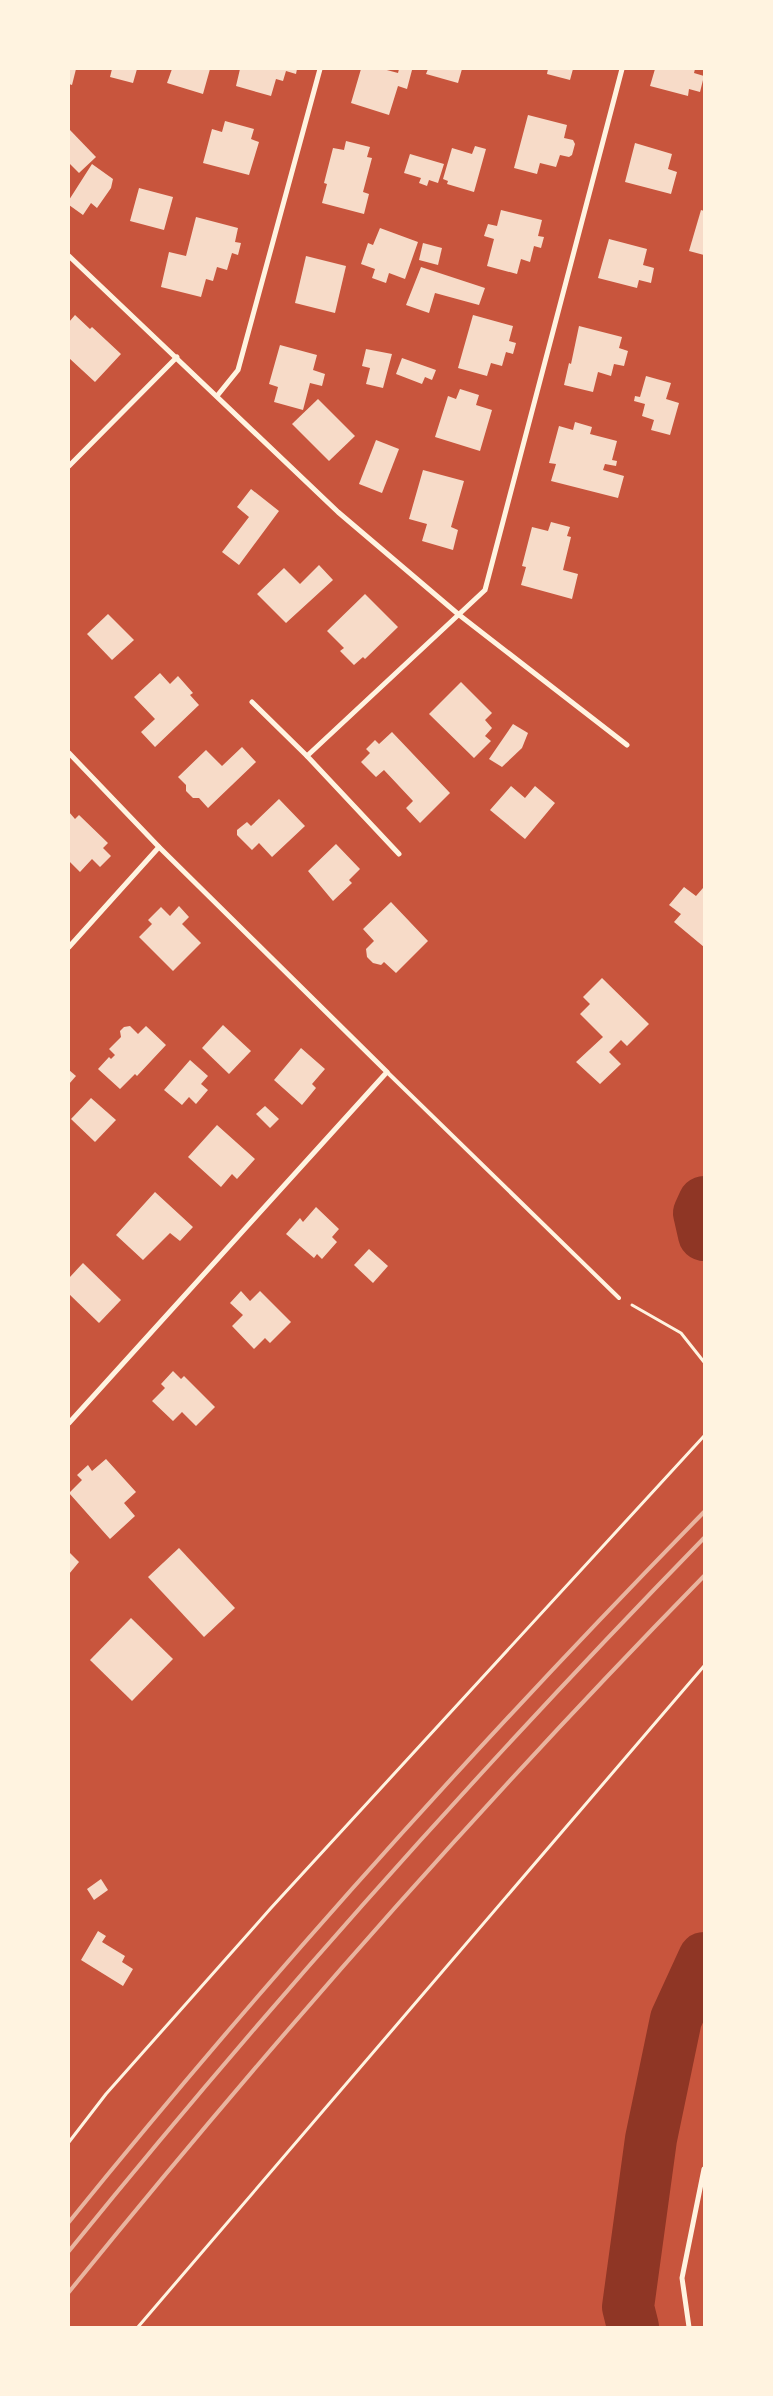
<svg xmlns="http://www.w3.org/2000/svg" width="773" height="2396" viewBox="0 0 773 2396" font-family="'Noto Serif',serif">
  <style>
    .lines { fill: none; stroke-linecap: round; stroke-linejoin: round }
    .river { stroke: #8f3625; stroke-width: 52 }
    .building { fill: #f7dbc8 }
    .path { stroke: #fff3e0; stroke-width: 3 }
    .service { stroke: #fff3e0; stroke-width: 4 }
    .minor { stroke: #fff3e0; stroke-width: 5 }
    .rail { stroke: #e9b49f; stroke-width: 4 }
  </style>
  <rect width="100%" height="100%" fill="#c8553d"/>
  <g class="lines">
    <g class="river">
      <polyline points="704,1202 699,1213 704,1235"/>
      <polyline points="633,2327 628,2307 651,2139 676,2019 704,1958"/>
    </g>
  </g>
  <g class="building">
    <polygon points="69,69 76,69 72,85 69,84"/>
    <polygon points="112,69 137,69 133,83 110,77"/>
    <polygon points="172,69 210,69 203,94 167,83"/>
    <polygon points="240,69 297,69 296,74 286,71 283,81 276,79 271,96 236,86"/>
    <polygon points="361,69 383,69 398,73 399,69 412,70 407,89 398,86 389,115 351,103"/>
    <polygon points="428,69 462,69 458,83 426,74"/>
    <polygon points="548,69 573,69 570,80 547,74"/>
    <polygon points="655,69 695,69 694,73 704,76 700,92 689,89 688,96 650,86"/>
    <polygon points="528,115 567,125 564,138 573,140 575,144 572,155 569,157 560,155 556,167 540,163 537,174 514,168"/>
    <polygon points="225,121 254,129 251,139 259,142 249,175 203,163 212,129 222,132"/>
    <polygon points="69,129 96,157 79,173 69,163"/>
    <polygon points="346,141 370,147 367,157 372,158 363,192 369,194 364,214 322,203 327,184 324,183 333,148 344,150"/>
    <polygon points="635,143 672,154 668,169 677,172 671,194 625,182"/>
    <polygon points="475,146 486,149 474,192 447,184 448,181 443,179 452,148 472,154"/>
    <polygon points="410,154 444,164 438,183 429,180 427,186 419,183 421,178 404,173"/>
    <polygon points="92,164 113,179 111,188 97,208 91,203 83,215 69,205 69,200"/>
    <polygon points="139,188 173,197 164,230 130,221"/>
    <polygon points="501,210 542,220 538,236 544,237 541,248 534,246 530,262 521,259 517,274 487,266 494,239 484,236 488,224 497,226"/>
    <polygon points="701,210 704,211 704,255 689,251"/>
    <polygon points="196,217 238,228 235,242 241,243 238,255 232,253 227,270 217,267 213,281 206,279 201,297 161,287 169,252 186,256"/>
    <polygon points="380,228 418,242 405,279 389,273 386,283 372,278 375,269 361,264 368,243 373,245"/>
    <polygon points="609,239 647,249 643,265 654,268 651,283 639,280 637,288 598,278"/>
    <polygon points="423,243 442,248 438,265 419,260"/>
    <polygon points="306,256 346,266 335,313 295,303"/>
    <polygon points="421,267 485,288 479,305 435,293 429,313 406,305"/>
    <polygon points="75,315 90,329 92,327 121,354 95,382 69,358 69,322"/>
    <polygon points="473,315 513,326 509,341 516,343 513,354 506,352 502,366 491,363 487,376 458,368"/>
    <polygon points="579,326 622,337 619,348 628,351 624,366 614,364 611,376 598,372 593,392 564,385 569,363 571,364"/>
    <polygon points="280,345 317,355 313,370 325,374 322,386 310,383 303,410 274,402 278,387 269,384"/>
    <polygon points="366,349 392,354 383,388 366,384 370,368 362,366"/>
    <polygon points="402,358 436,370 432,380 425,377 422,384 396,374"/>
    <polygon points="646,376 671,383 666,399 679,403 670,435 651,430 654,420 642,416 645,404 634,401 635,396 640,397"/>
    <polygon points="460,389 479,395 476,405 492,410 480,451 435,437 448,396 456,399"/>
    <polygon points="318,399 355,436 329,461 292,424"/>
    <polygon points="575,422 592,427 590,434 617,441 612,460 617,461 616,466 605,464 603,470 624,476 618,498 551,481 556,464 549,463 559,426 573,430"/>
    <polygon points="376,440 399,449 382,493 359,484"/>
    <polygon points="423,470 464,481 451,527 458,530 453,550 422,541 427,524 409,519"/>
    <polygon points="251,489 279,511 239,565 222,552 249,517 237,507"/>
    <polygon points="551,522 570,527 567,536 571,537 563,570 578,574 572,599 521,585 526,567 522,566 532,527 548,531"/>
    <polygon points="319,565 333,580 286,623 257,594 284,568 300,584"/>
    <polygon points="365,594 398,627 365,659 363,657 354,665 340,651 344,648 327,631"/>
    <polygon points="108,614 134,640 112,660 87,634"/>
    <polygon points="160,673 170,684 178,676 193,693 190,695 199,705 155,747 141,732 155,719 134,697"/>
    <polygon points="461,682 492,713 485,720 492,728 485,736 491,741 474,758 429,714"/>
    <polygon points="513,724 528,733 522,748 502,767 489,759"/>
    <polygon points="392,732 450,793 420,823 406,808 413,801 384,770 376,777 361,762 370,753 366,749 375,740 379,744"/>
    <polygon points="242,747 256,762 208,808 199,798 193,798 186,791 186,785 178,777 206,750 222,766"/>
    <polygon points="511,786 525,798 535,786 555,803 525,839 490,810"/>
    <polygon points="279,799 305,826 272,857 259,843 252,850 237,835 237,830 247,822 251,826"/>
    <polygon points="69,812 75,819 79,815 108,843 103,848 111,856 100,867 92,859 80,872 69,861"/>
    <polygon points="336,844 360,869 349,880 352,883 333,901 308,871"/>
    <polygon points="684,887 696,896 703,888 704,889 704,947 674,922 681,914 669,905"/>
    <polygon points="391,902 428,941 396,973 384,962 381,965 373,963 367,957 366,949 374,941 363,929"/>
    <polygon points="179,906 189,917 182,924 201,943 173,971 139,937 152,924 148,920 161,907 170,916"/>
    <polygon points="602,978 649,1024 627,1046 621,1040 609,1052 621,1064 600,1084 576,1062 603,1037 580,1014 590,1004 583,997"/>
    <polygon points="223,1025 251,1051 229,1074 202,1048"/>
    <polygon points="130,1026 138,1034 146,1026 166,1045 137,1076 135,1074 120,1089 98,1069 109,1057 111,1059 115,1055 109,1049 121,1037 120,1031 124,1027"/>
    <polygon points="301,1048 325,1069 312,1084 316,1088 302,1105 274,1080"/>
    <polygon points="190,1060 208,1076 201,1084 208,1090 196,1104 189,1097 182,1105 164,1090"/>
    <polygon points="69,1070 76,1076 69,1084"/>
    <polygon points="91,1098 116,1120 95,1142 71,1119"/>
    <polygon points="265,1106 279,1119 270,1128 256,1114"/>
    <polygon points="217,1125 255,1159 237,1179 232,1174 221,1187 188,1157"/>
    <polygon points="155,1192 193,1227 180,1241 170,1233 143,1260 116,1235"/>
    <polygon points="316,1207 339,1229 332,1237 337,1242 322,1259 317,1254 314,1258 286,1234 300,1218 303,1222"/>
    <polygon points="369,1249 388,1266 373,1283 354,1265"/>
    <polygon points="83,1263 121,1300 99,1323 69,1294 69,1278"/>
    <polygon points="241,1291 250,1301 260,1291 291,1322 270,1343 265,1338 254,1349 232,1326 243,1315 230,1303"/>
    <polygon points="173,1371 181,1379 184,1376 215,1407 196,1426 182,1412 173,1421 152,1401 165,1388 161,1384"/>
    <polygon points="106,1459 136,1492 124,1503 135,1516 110,1539 69,1493 82,1480 77,1475 88,1465 92,1471"/>
    <polygon points="179,1548 235,1608 204,1637 148,1577"/>
    <polygon points="69,1552 79,1562 69,1574"/>
    <polygon points="131,1618 173,1659 132,1701 90,1660"/>
    <polygon points="101,1879 108,1890 94,1900 87,1889"/>
    <polygon points="98,1931 106,1936 102,1942 125,1956 122,1962 133,1969 123,1986 81,1960"/>
  </g>
  <g class="lines">
    <g class="path">
      <polyline points="632,1305 681,1333 704,1362"/>
      <polyline points="69,2142 106,2094 271,1908 704,1436"/>
      <polyline points="138,2327 704,1666"/>
    </g>
    <polyline class="service" points="387,1072 619,1298"/>
    <g class="minor">
      <polyline points="69,256 338,512 458,614 627,745"/>
      <polyline points="217,396 238,370 320,69"/>
      <polyline points="69,466 177,357"/>
      <polyline points="252,702 307,756"/>
      <polyline points="69,753 159,847 387,1072 69,1423"/>
      <polyline points="399,854 307,756 485,590 622,69"/>
      <polyline points="69,947 159,847"/>
      <polyline points="689,2327 682,2278 704,2169"/>
    </g>
    <g class="rail">
      <path d="M 69,2222 C 269,1975 482,1739 704,1512"/>
      <path d="M 69,2251 C 270,2003 482,1766 704,1538"/>
      <path d="M 69,2292 C 270,2044 481,1804 704,1576"/>
    </g>
  </g>
  <rect width="773" height="2396" fill="none" stroke="#fff3e0" stroke-width="140"/>
</svg>
